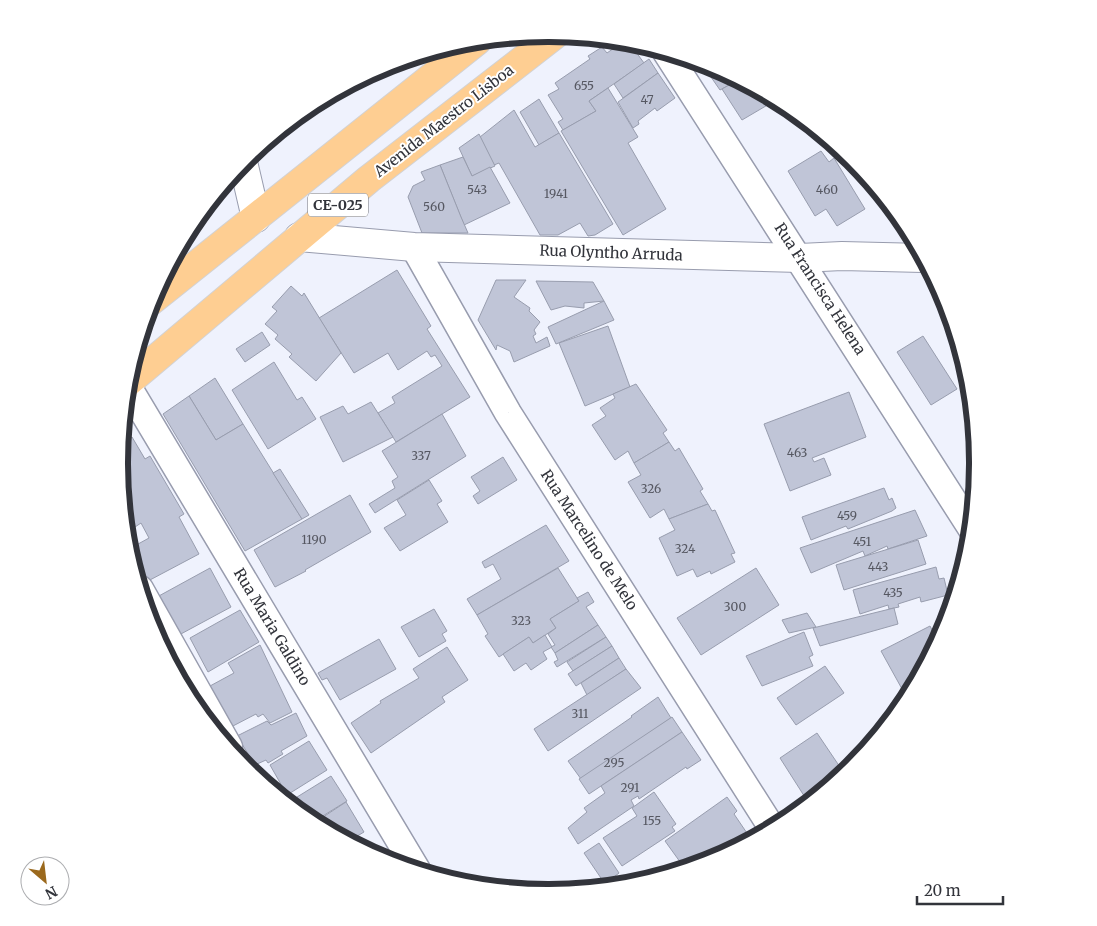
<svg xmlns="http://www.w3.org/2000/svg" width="1097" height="926" viewBox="0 0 1097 926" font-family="Merriweather,serif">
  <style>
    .building { fill: #c0c5d7; stroke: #989dae }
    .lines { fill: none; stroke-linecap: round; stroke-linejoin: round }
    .minor-casing { stroke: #989cae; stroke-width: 29 }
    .tertiary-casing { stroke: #989cae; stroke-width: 30 }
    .trunk-casing { stroke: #d2d2d4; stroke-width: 30 }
    .minor { stroke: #fff; stroke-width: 26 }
    .tertiary { stroke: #fff; stroke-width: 28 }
    .trunk { stroke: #fece92; stroke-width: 28 }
    .labels { text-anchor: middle; stroke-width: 4; stroke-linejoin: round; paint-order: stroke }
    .number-label { font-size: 12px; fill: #565862 }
    .shield { fill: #fff; stroke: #707176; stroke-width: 1 }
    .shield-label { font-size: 14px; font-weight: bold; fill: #32343b }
    .street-label { font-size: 15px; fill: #32343b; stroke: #fff }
    .rim { fill: none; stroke: #32343b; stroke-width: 6 }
  </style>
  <rect width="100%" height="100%" fill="#eff2fd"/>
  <g class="building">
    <polygon points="624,41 638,44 641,48 636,52 644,63 589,101 596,111 563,130 558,122 563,119 548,95 559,89 555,83 590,59 588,56 602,47 607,53"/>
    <polygon points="649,59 658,73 623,98 614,84"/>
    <polygon points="707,65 713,67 738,80 720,90 704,67"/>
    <polygon points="658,73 675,98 657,111 655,108 638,121 639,124 633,128 618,102"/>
    <polygon points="738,80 776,100 742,120 722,89"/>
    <polygon points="608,88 638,137 628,143 666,209 623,235 561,131 596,111 589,101"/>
    <polygon points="539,99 559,133 539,145 520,112"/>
    <polygon points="514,110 535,147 559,133 613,224 595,235 588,236 580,223 558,235 540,235 499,163 494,165 480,137"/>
    <polygon points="479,134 495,166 472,176 459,148"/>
    <polygon points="821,151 829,162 834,158 865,209 837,226 826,209 815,216 788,171"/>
    <polygon points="463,157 472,176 490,167 510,203 464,225 440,165"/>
    <polygon points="440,165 461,217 468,233 422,233 408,197 413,186 425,180 421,172"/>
    <polygon points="202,212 209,213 208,219 201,225 197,218"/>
    <polygon points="397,270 431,326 427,329 470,397 396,442 378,413 395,403 392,397 442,366 435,355 431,357 427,351 398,370 388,353 354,373 319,318"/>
    <polygon points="496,280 526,280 514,297 530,308 529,311 540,322 534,330 536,334 533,336 536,343 547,337 550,346 514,362 510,351 497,345 496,350 478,320"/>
    <polygon points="536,281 593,282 604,301 584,303 584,308 565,306 551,310"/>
    <polygon points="291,286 302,296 304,293 341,353 316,381 289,357 292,354 275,339 278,335 265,324 277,311 272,307"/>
    <polygon points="604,301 614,320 556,344 548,327"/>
    <polygon points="608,326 630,387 585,406 559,343"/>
    <polygon points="262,332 270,345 245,362 236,349"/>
    <polygon points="923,336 957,389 931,405 897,352"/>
    <polygon points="274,362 297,400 302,397 316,419 268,449 232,390"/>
    <polygon points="215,378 243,424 216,440 189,396"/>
    <polygon points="636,384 667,430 663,433 669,442 634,463 628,451 615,460 592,425 606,416 600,408 615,398 613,394"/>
    <polygon points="849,392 866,437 812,458 814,462 824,458 831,475 790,491 764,424"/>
    <polygon points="189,396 216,440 243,424 302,519 245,551 163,414"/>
    <polygon points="371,402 393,437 343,462 320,417 343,406 348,414"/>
    <polygon points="442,414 466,456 375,513 369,504 395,488 392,481 398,477 382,451"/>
    <polygon points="132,437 145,459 150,456 184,514 179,517 199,554 148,581 129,549 149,538 141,523 126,533 119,463 121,444"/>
    <polygon points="669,442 675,451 679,448 703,489 700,491 708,504 669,519 664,509 650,518 628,482 641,475 634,463"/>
    <polygon points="503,457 517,480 478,504 473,496 480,491 471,477"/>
    <polygon points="280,469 309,515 302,519 273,473"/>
    <polygon points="429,480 442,501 437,504 448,522 400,551 384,528 406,515 397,500"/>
    <polygon points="884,488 889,500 892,498 896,508 892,511 848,529 846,526 811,540 802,517"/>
    <polygon points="350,495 371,532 305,570 306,571 275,587 254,550"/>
    <polygon points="708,504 712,511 715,510 735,553 731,554 735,562 711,574 710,571 697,577 693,569 677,576 659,538 675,530 669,519"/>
    <polygon points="915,510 927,536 888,549 887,546 865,556 863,551 811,573 800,548"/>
    <polygon points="546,525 569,561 477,615 467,599 501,579 493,564 485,568 482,562"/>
    <polygon points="918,540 926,564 844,590 836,565"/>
    <polygon points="936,567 939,579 944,578 948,595 921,602 920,597 898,604 899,607 889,609 888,605 860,614 853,590"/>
    <polygon points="210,568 231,607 179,635 157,597"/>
    <polygon points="558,568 579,601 550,619 556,628 533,643 529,637 499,657 485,636 488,634 477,615"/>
    <polygon points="756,568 779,605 701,655 677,618"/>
    <polygon points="588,592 594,602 586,607 598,625 555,653 551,647 555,645 548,634 556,628 550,619 579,601 577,598"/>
    <polygon points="894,608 898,624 820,646 813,628"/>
    <polygon points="434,609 447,631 442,634 446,641 419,657 401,627"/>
    <polygon points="240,610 259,642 208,672 190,638"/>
    <polygon points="807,613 816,627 789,633 782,620"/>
    <polygon points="598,625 606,637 557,667 554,662 558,660 555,653"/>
    <polygon points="930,626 938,641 907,698 881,651"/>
    <polygon points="804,632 813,655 809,657 813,666 762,686 746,656"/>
    <polygon points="545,635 552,647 543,652 547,659 531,670 526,663 514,671 503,654 529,637 533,643"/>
    <polygon points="606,637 612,646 573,671 567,662"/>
    <polygon points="379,639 396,669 340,700 327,678 322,680 318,673"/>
    <polygon points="260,645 292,712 270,723 263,714 258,717 256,714 231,727 210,686 234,673 228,663"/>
    <polygon points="612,646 619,658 576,686 568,674"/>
    <polygon points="447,647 468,680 442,697 445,702 371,753 351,723 381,703 380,701 419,678 413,669"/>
    <polygon points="619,658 626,669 587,695 581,683"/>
    <polygon points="825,666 844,693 796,725 777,698"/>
    <polygon points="626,669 641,688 548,751 534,729"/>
    <polygon points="658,697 671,718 581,779 568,761 632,717 631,716"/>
    <polygon points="296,713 307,736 281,751 283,754 268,763 266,760 255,765 237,736 267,721 271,725"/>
    <polygon points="672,717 682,732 589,794 579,779"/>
    <polygon points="682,732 701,760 687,769 686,767 639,799 638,796 631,800 634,806 578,844 568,828 587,812 584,808 605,793 601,786"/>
    <polygon points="817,733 842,770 848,765 850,769 808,802 780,758"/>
    <polygon points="309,741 327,770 287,795 270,765"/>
    <polygon points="331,776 347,801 313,822 291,804 289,802"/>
    <polygon points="654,792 676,824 672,827 675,831 622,866 603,838 637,816 632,808"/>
    <polygon points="727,797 737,811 734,814 751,839 713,860 700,863 695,857 683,866 665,841"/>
    <polygon points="346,802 364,832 349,841 317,824 321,821 320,819"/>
    <polygon points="599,843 619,873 605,884 584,853"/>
  </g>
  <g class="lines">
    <defs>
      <g id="minor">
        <polyline points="666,52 971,528"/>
        <polyline points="414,247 508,413 772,828"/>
        <polyline points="127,385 417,870"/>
        <polyline points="140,589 229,747"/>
      </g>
      <g id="tertiary">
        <polyline points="243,162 256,218"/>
        <polyline points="299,237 414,247 800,258 842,256 923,258"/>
      </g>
      <g id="trunk">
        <polyline points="151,301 477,41"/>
        <polyline points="127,383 369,179 556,34"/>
      </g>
    </defs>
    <use href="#minor" class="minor-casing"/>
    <use href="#tertiary" class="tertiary-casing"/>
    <use href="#trunk" class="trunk-casing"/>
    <use href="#minor" class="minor"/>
    <use href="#tertiary" class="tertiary"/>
    <use href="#trunk" class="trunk"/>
  </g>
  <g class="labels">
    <g class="number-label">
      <text x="584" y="90">655</text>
      <text x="647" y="104">47</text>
      <text x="477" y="194">543</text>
      <text x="827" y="194">460</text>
      <text x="556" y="198">1941</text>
      <text x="434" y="211">560</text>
      <text x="797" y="457">463</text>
      <text x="421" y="460">337</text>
      <text x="651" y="493">326</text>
      <text x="847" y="520">459</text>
      <text x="314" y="544">1190</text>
      <text x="862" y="546">451</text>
      <text x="685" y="553">324</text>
      <text x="878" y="571">443</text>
      <text x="893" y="597">435</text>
      <text x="735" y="611">300</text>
      <text x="521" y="625">323</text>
      <text x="580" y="718">311</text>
      <text x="614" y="767">295</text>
      <text x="630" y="792">291</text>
      <text x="652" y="825">155</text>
    </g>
    <rect class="shield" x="308" y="193.5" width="60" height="23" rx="4"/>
    <g class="shield-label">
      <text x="338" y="210">CE-025</text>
    </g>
    <g class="street-label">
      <text transform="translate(444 121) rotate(-38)" y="5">Avenida Maestro Lisboa</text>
      <text transform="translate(611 253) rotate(2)" y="5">Rua Olyntho Arruda</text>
      <text transform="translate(820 289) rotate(57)" y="5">Rua Francisca Helena</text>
      <text transform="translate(589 540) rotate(57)" y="5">Rua Marcelino de Melo</text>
      <text transform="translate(272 627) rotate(59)" y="5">Rua Maria Galdino</text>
    </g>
  </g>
  <path d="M0 0H1097V926H0ZM548 42H549A420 420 0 0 1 969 462V464A420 420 0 0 1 549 884H548A420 420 0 0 1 128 464V462A420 420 0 0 1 548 42Z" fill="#fff" fill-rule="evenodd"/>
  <path class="rim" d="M548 42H549A420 420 0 0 1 969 462V464A420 420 0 0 1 549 884H548A420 420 0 0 1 128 464V462A420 420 0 0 1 548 42Z"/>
  <g transform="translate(45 881) rotate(152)"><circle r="24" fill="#ffffff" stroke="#adaeb1"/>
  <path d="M0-4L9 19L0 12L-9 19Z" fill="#9b691d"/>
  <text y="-8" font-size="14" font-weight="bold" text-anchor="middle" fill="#32343b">N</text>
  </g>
  <path d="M917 896v8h86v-8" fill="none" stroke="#32343b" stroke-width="2.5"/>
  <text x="924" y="896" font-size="15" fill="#32343b" stroke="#ffffff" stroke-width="4" paint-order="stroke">20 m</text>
</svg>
